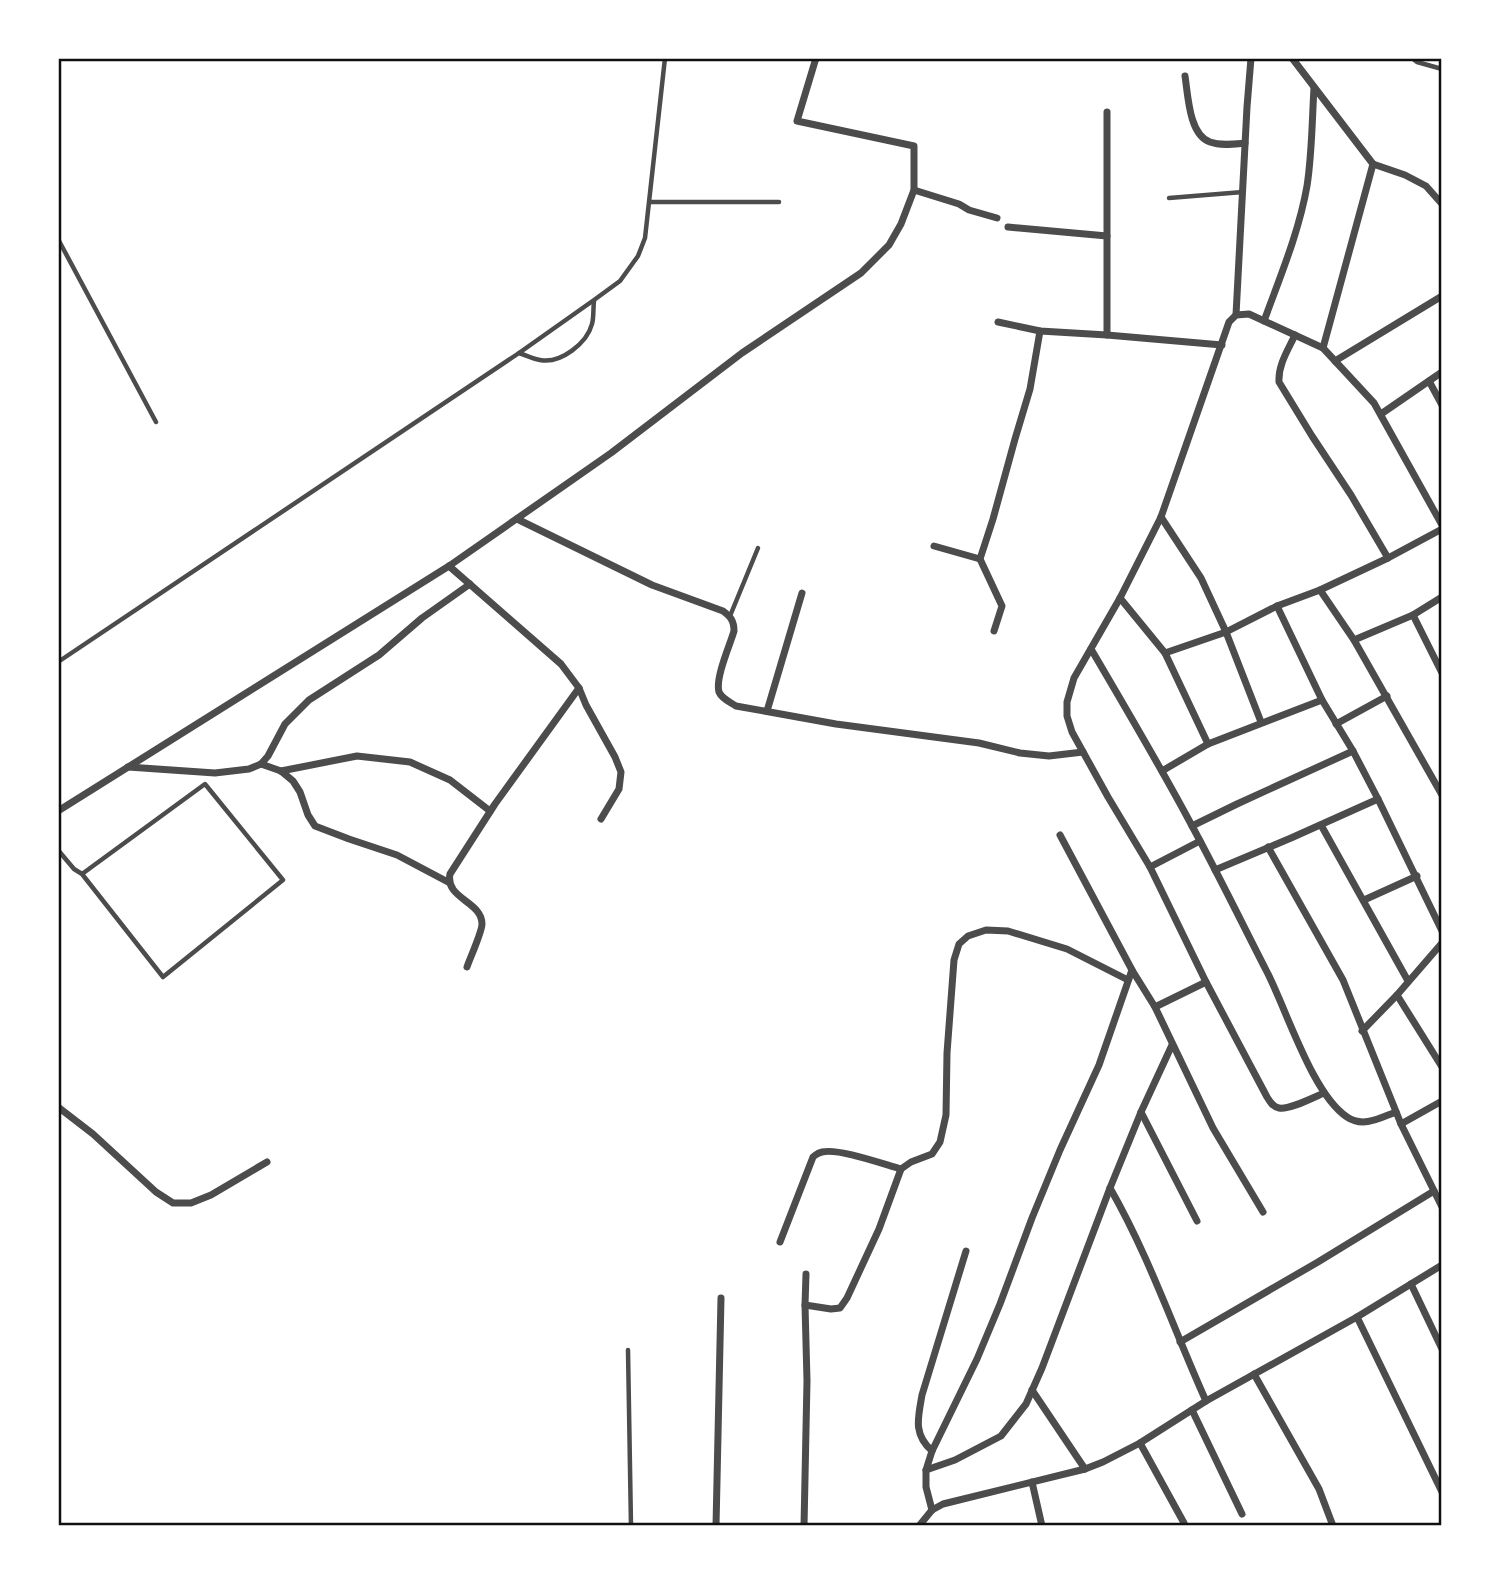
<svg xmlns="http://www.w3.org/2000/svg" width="1500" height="1584" viewBox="0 0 1500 1584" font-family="Roboto,sans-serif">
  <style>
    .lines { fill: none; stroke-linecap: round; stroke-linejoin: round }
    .service { stroke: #4c4c4c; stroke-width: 4.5 }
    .minor { stroke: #4c4c4c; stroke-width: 7 }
    .neatline { fill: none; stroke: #111; stroke-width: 2.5 }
  </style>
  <rect width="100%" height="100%" fill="#fff"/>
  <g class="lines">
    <g class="service">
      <polyline points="1412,58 1417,62 1442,69"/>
      <polyline points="1169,198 1243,192"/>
      <polyline points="650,202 779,202"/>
      <polyline points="58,239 156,422"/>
      <path d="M 519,353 C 526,355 533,359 540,360 C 561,364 587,343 592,324 C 594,317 593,308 594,301"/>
      <polyline points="730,616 758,548"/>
      <polyline points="58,662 519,353 594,300 620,281 638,256 645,238 665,58"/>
      <polyline points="58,850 74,869 82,874 205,784 283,880 163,977 82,874"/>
      <polyline points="628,1350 631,1526"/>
    </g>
    <g class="minor">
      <polyline points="1292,58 1373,164 1405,175 1426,186 1442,204"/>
      <path d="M 1185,76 C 1188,95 1189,135 1210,142 C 1221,146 1234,144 1245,143"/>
      <polyline points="1107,112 1107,335"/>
      <polyline points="914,190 959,204 969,210 997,218"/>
      <polyline points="1008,227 1107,236"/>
      <polyline points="1236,315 1247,107 1251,58"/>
      <path d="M 1264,321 C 1280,277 1299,232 1307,186 C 1312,154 1312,121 1314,88"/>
      <polyline points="998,322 1040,331 1107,335 1222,345"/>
      <path d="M 1295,335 C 1288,350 1278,365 1279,382 L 1312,436 L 1351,495 L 1388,558"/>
      <polyline points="1323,348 1373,164"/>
      <polyline points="1335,361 1442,296"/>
      <polyline points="1429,381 1442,405"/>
      <polyline points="1381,414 1442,372"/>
      <polyline points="1161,517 1201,578 1226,632 1261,722"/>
      <path d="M 517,519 L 652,585 L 723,611 C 731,617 734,621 734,631 C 730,645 715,678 719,692 C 722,699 730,702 736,706 L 836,724 L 979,743 L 1020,753 L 1049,756 L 1083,752"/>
      <polyline points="934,546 980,559"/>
      <polyline points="449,566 561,664 579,688 586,705 615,757 621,772 619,789 601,819"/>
      <polyline points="1320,590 1388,558 1442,529"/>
      <polyline points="1120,598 1165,653 1208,744"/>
      <polyline points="1277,606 1322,700 1353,751 1378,799 1442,931"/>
      <polyline points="1413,615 1442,673"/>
      <polyline points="994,631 1002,606 980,559 993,519 1015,439 1030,389 1040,331"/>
      <polyline points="1354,640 1413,615 1442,597"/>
      <path d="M 1091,649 C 1125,707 1159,764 1191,824 C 1217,872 1241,921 1266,970 C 1286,1008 1312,1094 1347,1117 C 1363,1128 1380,1118 1396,1112"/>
      <polyline points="1165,653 1226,632 1277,606 1320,590 1354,640 1442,795"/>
      <polyline points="767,711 802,593"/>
      <polyline points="1336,724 1387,696"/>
      <polyline points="261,764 281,771 293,781 300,792 308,815 315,826 349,839 397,855 448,882"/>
      <polyline points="128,767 215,773 249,769 261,764 268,756 285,724 309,700 379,655 422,618 470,584"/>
      <polyline points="281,771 357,756 410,762 450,780 490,811"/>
      <polyline points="1162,771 1208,744 1322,700"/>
      <polyline points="58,811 449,566 611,453 742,353 861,273 889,245 901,224 914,190 914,146 797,121 816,58"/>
      <polyline points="1321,825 1408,981"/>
      <polyline points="1192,826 1237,804 1353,751"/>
      <polyline points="1060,835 1132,970 1155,1007 1213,1128 1263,1212"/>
      <polyline points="1268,847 1343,980 1401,1124 1442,1207"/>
      <polyline points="1150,867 1200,841"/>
      <polyline points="1215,870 1291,838 1378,799"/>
      <polyline points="1364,900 1417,876"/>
      <path d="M 467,967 C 470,958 482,932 482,924 C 482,901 445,899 450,874 L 495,804 L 579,688"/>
      <polyline points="1397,995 1442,1067"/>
      <polyline points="1155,1007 1206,982"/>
      <polyline points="1362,1031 1397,995 1442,943"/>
      <path d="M 1324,1093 C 1314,1097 1290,1110 1279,1108 C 1273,1107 1270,1102 1267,1097 L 1206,982 L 1150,867 L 1108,797 L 1072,732 L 1067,716 L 1067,702 L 1074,678 L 1120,598 L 1161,517 L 1229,322 L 1236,315 L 1249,314 L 1323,348 L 1374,403 L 1442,525"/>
      <polyline points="58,1107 93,1134 156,1192 173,1203 191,1203 211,1195 267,1162"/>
      <polyline points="1141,1112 1197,1221"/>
      <polyline points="1401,1124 1442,1101"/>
      <path d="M 1110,1188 C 1149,1256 1174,1330 1206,1401"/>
      <path d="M 780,1242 L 813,1157 C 817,1154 817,1153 822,1152 C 839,1148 883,1164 901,1169"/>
      <polyline points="1411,1284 1442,1349"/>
      <polyline points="805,1305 831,1309 840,1308 847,1298 879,1229 901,1169 911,1162 932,1154 940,1142 946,1115 947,1053 954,960 959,944 968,936 986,930 1008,931 1067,949 1128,980"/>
      <polyline points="1357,1317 1442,1492"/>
      <polyline points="1180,1342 1318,1262 1434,1191"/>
      <polyline points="1254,1374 1319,1489 1333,1526"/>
      <polyline points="1032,1390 1085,1469"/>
      <polyline points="1192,1410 1242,1514"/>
      <polyline points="1140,1443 1184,1523"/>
      <path d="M 932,1451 C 913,1434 918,1418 922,1395 L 966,1251"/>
      <polyline points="926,1470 955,1460 1001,1436 1026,1404 1042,1368 1110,1188 1141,1112 1172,1045"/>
      <polyline points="1032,1482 1042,1526"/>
      <polyline points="932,1510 926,1487 926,1470 932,1451 977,1359 1000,1304 1032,1218 1060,1150 1099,1065 1132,970"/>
      <polyline points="716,1526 721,1298"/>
      <polyline points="804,1526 807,1381 805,1305 806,1274"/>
      <polyline points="919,1526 932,1510 943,1504 1085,1469 1103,1462 1140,1443 1206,1401 1357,1317 1442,1265"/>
    </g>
  </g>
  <rect width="1500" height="1584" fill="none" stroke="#ffffff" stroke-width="119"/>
  <rect x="60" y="60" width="1380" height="1464" class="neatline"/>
</svg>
